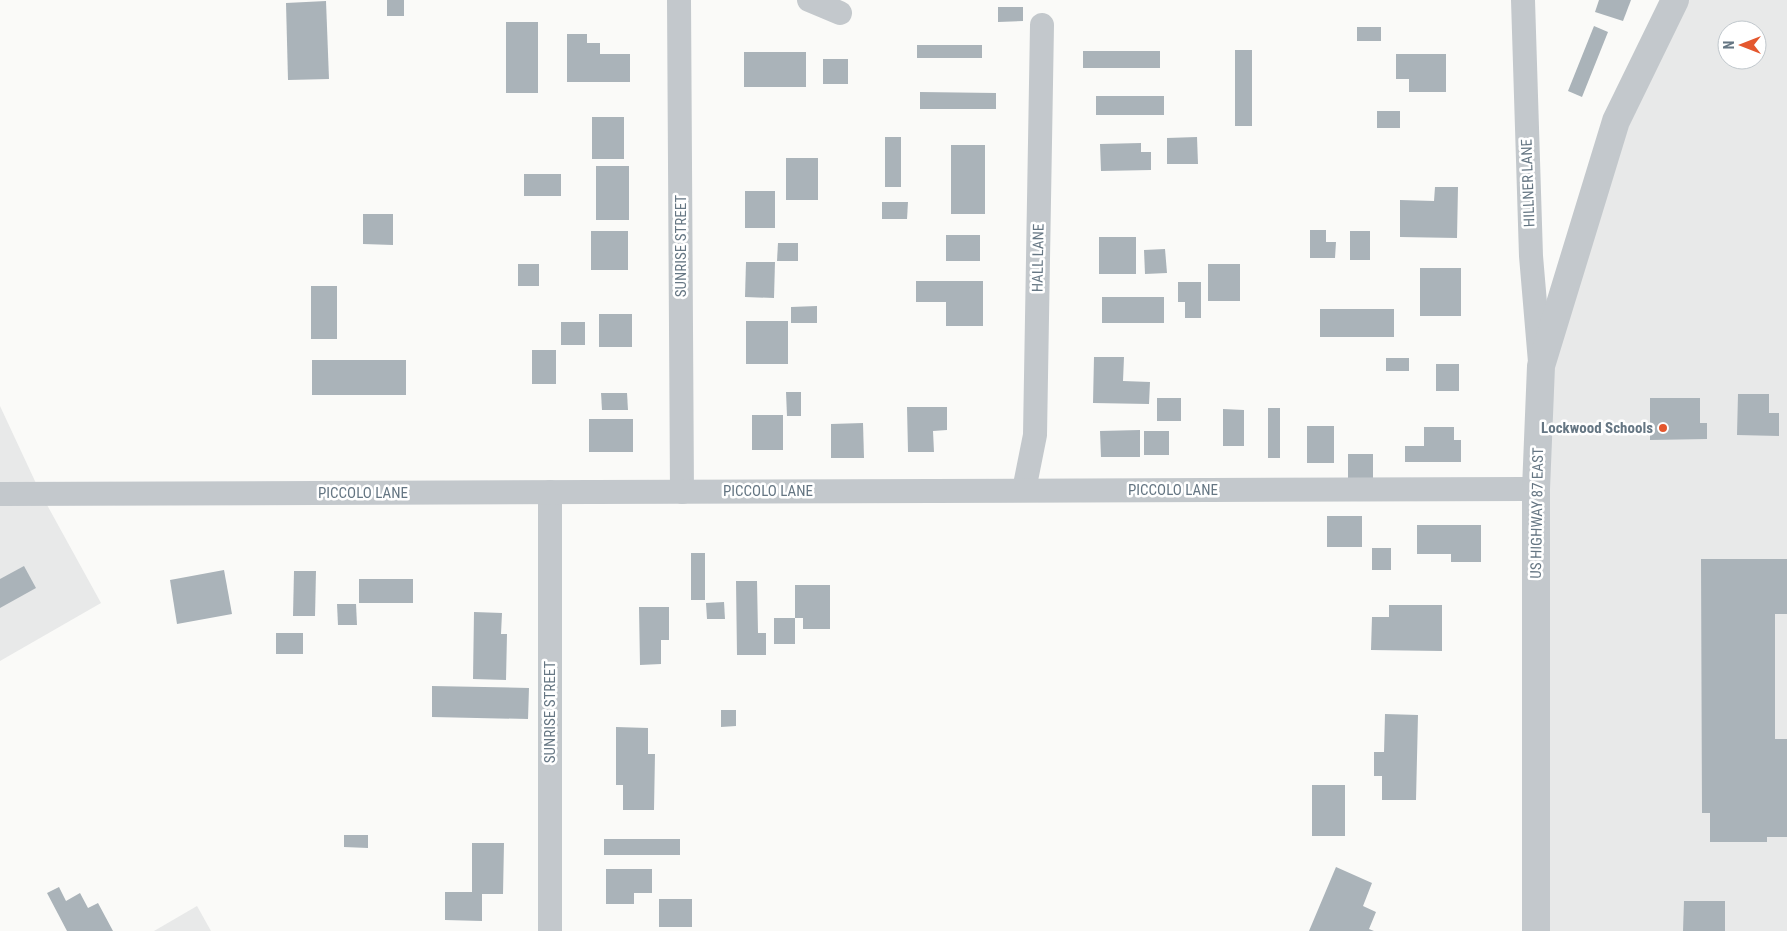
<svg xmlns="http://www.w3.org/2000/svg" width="1787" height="931" viewBox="0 0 1787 931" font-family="'Roboto Condensed',sans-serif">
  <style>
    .built { fill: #e8e9e9; fill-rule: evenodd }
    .building { fill: #aab3b9 }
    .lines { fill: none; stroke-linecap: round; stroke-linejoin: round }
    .minor { stroke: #c3c8cc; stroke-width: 24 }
    .tertiary { stroke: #c3c8cc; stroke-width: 28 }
    .poi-dot { fill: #e4572e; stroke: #fff; stroke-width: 2 }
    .labels { text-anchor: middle; stroke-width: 5; stroke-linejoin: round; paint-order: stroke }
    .street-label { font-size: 15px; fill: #657683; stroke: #fff }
    .poi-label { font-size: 15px; font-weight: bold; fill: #657683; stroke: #fff; text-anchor: end }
  </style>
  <rect width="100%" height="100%" fill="#fafaf8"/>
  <g class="built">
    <path d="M 1674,0 L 1787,0 L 1787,931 L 1534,931 L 1541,366 ZM 1727,30 L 1757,30 L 1757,60 L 1727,60 Z"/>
    <polygon points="0,406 41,494 101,603 0,661"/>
    <polygon points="197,906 211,931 154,931"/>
  </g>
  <g class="building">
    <rect x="387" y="0" width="17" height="16"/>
    <polygon points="1599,0 1631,0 1623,21 1595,12"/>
    <polygon points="326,1 329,79 288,80 286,3"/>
    <polygon points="998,7 1023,7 1023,21 998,22"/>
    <rect x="506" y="22" width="32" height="71"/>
    <polygon points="1594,26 1608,32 1582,97 1568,91"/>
    <rect x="1357" y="27" width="24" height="14"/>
    <polygon points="567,34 587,34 587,43 600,43 600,54 630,54 630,82 567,82"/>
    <rect x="917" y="45" width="65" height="13"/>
    <rect x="1235" y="50" width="17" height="76"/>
    <rect x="1083" y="51" width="77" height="17"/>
    <rect x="744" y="52" width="62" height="35"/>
    <polygon points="1396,54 1446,54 1446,92 1409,92 1409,79 1396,79"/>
    <rect x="823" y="59" width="25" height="25"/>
    <polygon points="920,92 996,93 996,109 920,109"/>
    <rect x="1096" y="96" width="68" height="19"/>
    <rect x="1377" y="111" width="23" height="17"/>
    <rect x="592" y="117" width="32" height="42"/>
    <rect x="885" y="137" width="16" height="50"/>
    <polygon points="1197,137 1198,164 1167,164 1167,138"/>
    <polygon points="1141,143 1141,152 1151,152 1151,170 1101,171 1100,144"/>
    <rect x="951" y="145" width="34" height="69"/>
    <rect x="786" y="158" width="32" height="42"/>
    <rect x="596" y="166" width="33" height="54"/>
    <rect x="524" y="174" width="37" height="22"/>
    <polygon points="1435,187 1458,187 1457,238 1400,237 1400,200 1434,201"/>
    <rect x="745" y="191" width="30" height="37"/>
    <polygon points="882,202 908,202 907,219 882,219"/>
    <polygon points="363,214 393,214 393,245 363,244"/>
    <polygon points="1310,230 1326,230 1326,242 1336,242 1335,258 1310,258"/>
    <rect x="591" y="231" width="37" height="39"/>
    <rect x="1350" y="231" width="20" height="29"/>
    <rect x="946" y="235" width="34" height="26"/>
    <rect x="1099" y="237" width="37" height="37"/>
    <polygon points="778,243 798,243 798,261 777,261"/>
    <polygon points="1165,249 1167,273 1145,274 1144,250"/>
    <polygon points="746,262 775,262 774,298 745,297"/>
    <rect x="518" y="264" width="21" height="22"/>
    <rect x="1208" y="264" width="32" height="37"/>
    <rect x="1420" y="268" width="41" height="48"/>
    <polygon points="916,281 983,281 983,326 946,326 946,302 916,302"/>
    <polygon points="1178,282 1201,282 1201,318 1185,318 1185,302 1178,302"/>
    <rect x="311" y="286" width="26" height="53"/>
    <rect x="1102" y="297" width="62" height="26"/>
    <polygon points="817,306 817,323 791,323 791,307"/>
    <rect x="1320" y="309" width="74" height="28"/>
    <rect x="599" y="314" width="33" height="33"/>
    <rect x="746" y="321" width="42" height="43"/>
    <rect x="561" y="322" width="24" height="23"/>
    <rect x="532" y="350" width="24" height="34"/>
    <polygon points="1094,357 1124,357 1123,381 1150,382 1149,404 1093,403"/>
    <rect x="1386" y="358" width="23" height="13"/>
    <rect x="312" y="360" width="94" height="35"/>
    <rect x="1436" y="364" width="23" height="27"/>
    <polygon points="786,392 801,392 801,416 787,416"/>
    <polygon points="601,393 627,393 628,410 602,410"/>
    <polygon points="1738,394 1769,394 1769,413 1779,413 1779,436 1737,435"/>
    <rect x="1157" y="398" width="24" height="23"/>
    <polygon points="1650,398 1700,398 1700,423 1707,423 1707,439 1650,440"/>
    <polygon points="907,407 947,407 947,430 933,431 934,452 908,452"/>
    <rect x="1268" y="408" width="12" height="50"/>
    <polygon points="1223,409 1244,410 1244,446 1223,446"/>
    <rect x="752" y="415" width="31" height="35"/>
    <rect x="589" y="419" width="44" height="33"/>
    <polygon points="863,423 864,458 831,458 831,424"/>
    <rect x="1307" y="426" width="27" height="37"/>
    <polygon points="1424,427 1454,427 1454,440 1461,440 1461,462 1405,462 1405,446 1424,446"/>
    <polygon points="1140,430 1140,457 1101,457 1100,431"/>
    <rect x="1144" y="431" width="25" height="24"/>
    <rect x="1348" y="454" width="25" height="29"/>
    <rect x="1327" y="516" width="35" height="31"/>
    <polygon points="1417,525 1481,525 1481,562 1451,562 1451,554 1417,554"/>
    <rect x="1372" y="548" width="19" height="22"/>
    <rect x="691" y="553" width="14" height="47"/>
    <polygon points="1701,559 1787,559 1787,614 1775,614 1775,739 1787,739 1787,837 1767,837 1767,842 1710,842 1710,813 1702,813"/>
    <polygon points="24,566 36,588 0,608 0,579"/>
    <polygon points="224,570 232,614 177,624 170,580"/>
    <polygon points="294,571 316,571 315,616 293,616"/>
    <rect x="359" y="579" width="54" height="24"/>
    <polygon points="736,581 757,581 758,633 766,633 766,655 737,655"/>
    <polygon points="795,585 830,585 830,629 803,629 803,618 795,618"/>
    <polygon points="724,602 725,619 707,619 706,603"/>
    <polygon points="337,604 356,604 357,625 338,625"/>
    <polygon points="1389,605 1442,605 1442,651 1371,650 1372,617 1389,617"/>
    <polygon points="639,607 669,607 669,640 661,640 661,664 640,665"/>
    <polygon points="474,612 502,613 501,634 507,634 506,680 473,679"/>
    <rect x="774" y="618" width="21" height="26"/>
    <rect x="276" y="633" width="27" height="21"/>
    <polygon points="432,686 529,688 528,719 432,717"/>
    <polygon points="721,710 736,710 736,726 721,727"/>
    <polygon points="1385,714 1418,715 1416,800 1382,800 1382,776 1374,776 1374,752 1384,752"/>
    <polygon points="616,727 648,728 648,754 655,754 654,810 623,810 623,785 616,785"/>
    <rect x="1312" y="785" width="33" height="51"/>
    <polygon points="344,835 368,835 368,848 344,847"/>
    <rect x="604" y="839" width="76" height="16"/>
    <polygon points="472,843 504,843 503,894 482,894 482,921 445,920 445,892 472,892"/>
    <polygon points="1336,867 1372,883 1363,906 1376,912 1369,929 1374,931 1309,931"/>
    <polygon points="606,869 652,869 652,893 634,893 634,904 606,904"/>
    <polygon points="59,887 66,901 80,893 88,908 98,903 113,931 67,931 47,893"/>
    <rect x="659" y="899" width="33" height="28"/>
    <polygon points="1684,901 1725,901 1725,931 1683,931"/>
  </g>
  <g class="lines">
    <g class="minor">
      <polyline points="679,0 682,492"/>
      <polyline points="809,0 840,13"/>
      <polyline points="1523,0 1531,256 1540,362"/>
      <polyline points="1024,490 1035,435 1042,25"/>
      <polyline points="550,492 550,931"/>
      <polyline points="0,494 1536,489"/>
    </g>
    <polyline class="tertiary" points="1536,931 1536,489 1541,366 1616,121 1675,0"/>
  </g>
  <circle class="poi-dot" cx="1663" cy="428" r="5"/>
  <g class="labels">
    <g class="street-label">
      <text transform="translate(1528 183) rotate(-92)" y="5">HILLNER LANE</text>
      <text transform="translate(681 246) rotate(-90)" y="5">SUNRISE STREET</text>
      <text transform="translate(1038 258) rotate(-89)" y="5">HALL LANE</text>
      <text x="1173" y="495">PICCOLO LANE</text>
      <text x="768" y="496">PICCOLO LANE</text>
      <text x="363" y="498">PICCOLO LANE</text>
      <text transform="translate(1537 513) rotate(-89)" y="5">US HIGHWAY 87 EAST</text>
      <text transform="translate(550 712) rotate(-90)" y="5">SUNRISE STREET</text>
    </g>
    <g class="poi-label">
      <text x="1653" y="433">Lockwood Schools</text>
    </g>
  </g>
  <g transform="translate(1742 45) rotate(270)"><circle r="24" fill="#ffffff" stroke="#c1c8cd"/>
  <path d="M0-4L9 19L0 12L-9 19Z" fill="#e4572e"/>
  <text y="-8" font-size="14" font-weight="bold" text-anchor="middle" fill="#657683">N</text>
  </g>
</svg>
